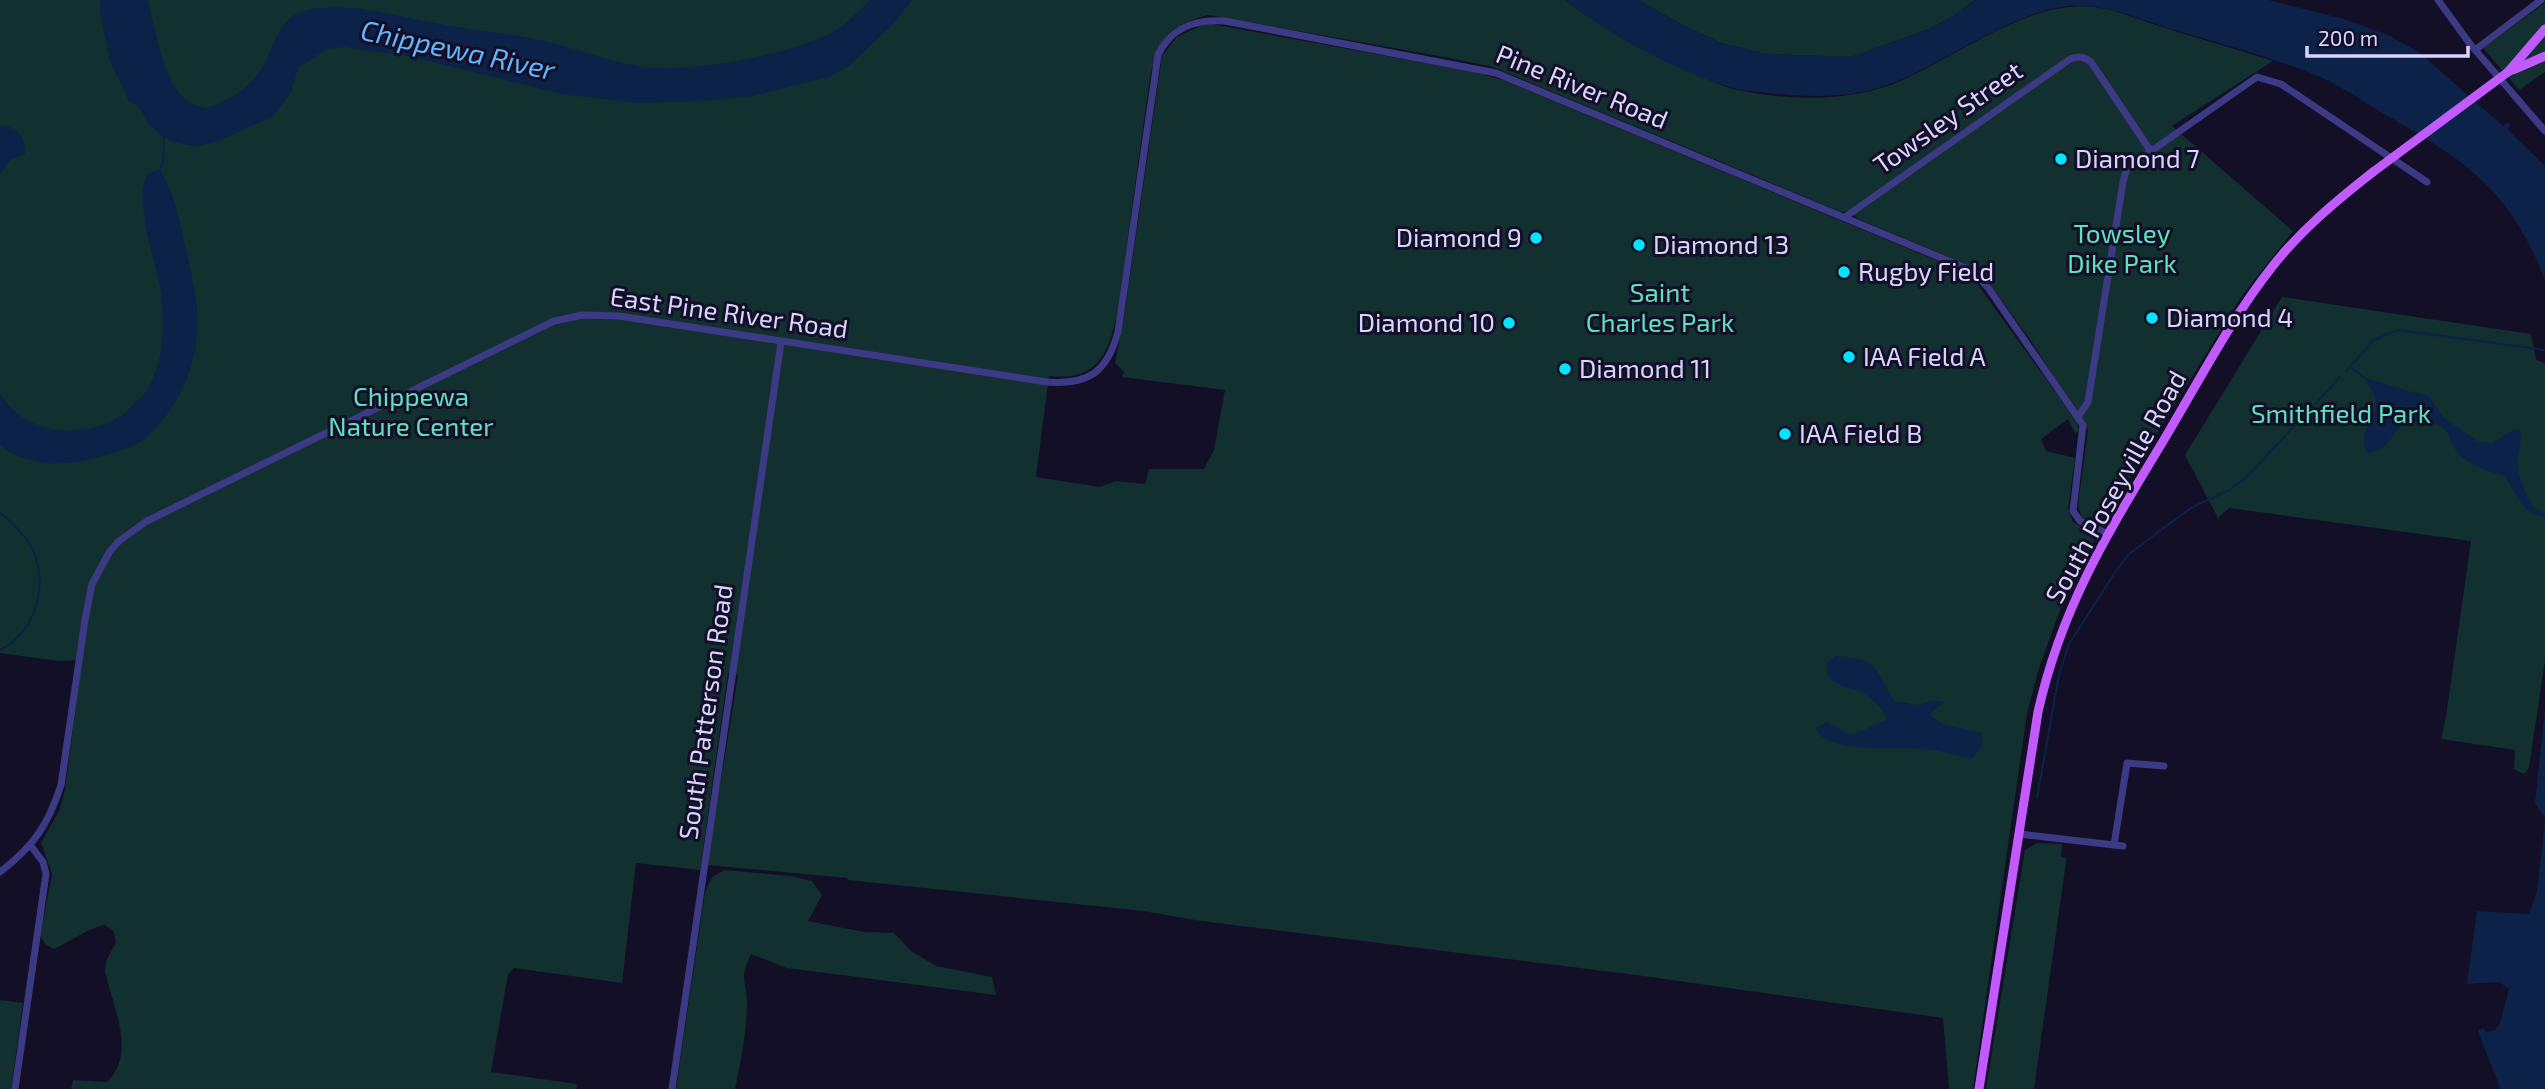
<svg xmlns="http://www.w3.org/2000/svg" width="2545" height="1089" viewBox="0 0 2545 1089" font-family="'Exo 2',sans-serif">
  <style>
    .green { fill: #12302f }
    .water { fill: #0c2248 }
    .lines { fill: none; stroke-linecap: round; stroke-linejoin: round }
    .stream { stroke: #0c2248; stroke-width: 2 }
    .minor { stroke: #3d3a85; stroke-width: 7 }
    .major { stroke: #c25bff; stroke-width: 9 }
    .major-bridge { stroke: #c25bff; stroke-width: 9 }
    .poi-dot { fill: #00e5ff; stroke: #130f26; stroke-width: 2.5 }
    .labels { text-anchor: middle; stroke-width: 6; stroke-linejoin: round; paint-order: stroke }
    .street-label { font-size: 26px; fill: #d9d4ff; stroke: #130f26 }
    .poi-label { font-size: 26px; fill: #d9d4ff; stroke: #130f26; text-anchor: start }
    .park-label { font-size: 26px; fill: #5fe0c0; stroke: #130f26 }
    .water-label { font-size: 28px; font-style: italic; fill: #62b6ff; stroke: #130f26 }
  </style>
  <rect width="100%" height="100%" fill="#130f26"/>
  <g class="green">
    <path d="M 0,0 L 1565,0 C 1607,32 1654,58 1703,77 C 1713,81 1723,87 1733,89 C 1789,101 1852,103 1905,79 C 1954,56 2016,12 2069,7 C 2100,3 2128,16 2156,25 C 2195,38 2234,48 2273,61 L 2172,126 L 2293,231 L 2241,297 L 2105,519 L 2095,521 L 2082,518 L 2078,506 L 2088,430 L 2033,344 L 1982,273 L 1970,266 L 1858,219 L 1850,211 L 1841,212 L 1493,67 L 1450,58 L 1208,15 C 1167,26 1160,37 1150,77 L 1118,308 C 1110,351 1099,382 1049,376 L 1036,477 L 1100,487 L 1116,481 L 1145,484 L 1149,469 L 1204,469 L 1214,450 L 1225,390 L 1122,377 L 1124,372 L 1115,363 L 1124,318 L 1162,56 L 1177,37 L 1200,26 L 1212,24 L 1474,72 L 1503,80 L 1933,259 L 1975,281 L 2077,422 L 2079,431 L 2075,433 L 2068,419 L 2041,439 L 2046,451 L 2075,458 L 2068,509 L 2073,522 L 2092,533 L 2094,541 L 2062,605 L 2040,665 L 2027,713 L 1973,1089 L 1949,1089 L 1943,1018 L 1636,975 L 1201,921 L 1143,911 L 848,880 L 847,878 L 707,865 L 738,676 L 737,674 L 728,673 L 700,870 L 636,863 L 622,983 L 514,968 L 508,974 L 491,1072 L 577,1084 L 576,1089 L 71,1089 L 73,1080 L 107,1082 C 137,1053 113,1007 105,972 L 106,961 L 116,942 L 114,932 L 105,925 C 88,928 71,941 54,949 L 46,945 L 40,936 L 52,874 L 41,843 L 60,809 L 65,790 L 82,660 L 59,661 L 0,653 Z"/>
    <polygon points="1638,0 1975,0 1953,16 1929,29 1851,57 1766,54 1721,43 1683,25"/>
    <polygon points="2545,3 2545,72 2519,90 2483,48"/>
    <polygon points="2282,297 2531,334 2536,360 2545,363 2545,660 2529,768 2524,774 2514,769 2515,750 2441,739 2446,717 2471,541 2229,508 2218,518 2185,455"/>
    <polygon points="2037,843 2062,844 2061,857 2066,858 2066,862 2034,1089 1986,1089 2025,850"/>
    <path d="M 725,870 L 790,876 L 812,881 L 822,895 L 808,921 L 864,932 L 894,933 L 911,951 L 936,966 L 992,977 L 996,995 L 787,968 L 751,954 C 739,980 746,977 747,1002 C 747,1030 741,1061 735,1089 L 676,1089 L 705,892 L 712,877 Z"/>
    <polygon points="0,1000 23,1003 11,1089 0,1089"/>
  </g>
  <g class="water">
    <path d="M 100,0 L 148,0 C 154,26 164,82 185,99 C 192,104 198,106 206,108 C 226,103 246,90 258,74 C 279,45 273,13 319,8 C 358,4 397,16 435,23 C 470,30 505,33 540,40 C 573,47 604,60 637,66 C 682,75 789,55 829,34 C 845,26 858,12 870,0 L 912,0 L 893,24 L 850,65 L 829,77 L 753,96 L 701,101 L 637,103 L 562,94 L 409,56 L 345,47 L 327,49 L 298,68 L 291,93 L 273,116 L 216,142 L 195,146 L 177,143 L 163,137 L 149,125 L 139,107 L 129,101 L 110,61 L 101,18 Z"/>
    <path d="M 1565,0 L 1638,0 L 1683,25 L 1721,43 L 1766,54 L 1851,57 L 1929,29 L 1953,16 L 1975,0 L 2269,0 L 2347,20 L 2390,36 L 2420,53 L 2503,126 L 2507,123 L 2510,124 L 2508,130 L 2545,166 L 2545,281 C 2512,191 2466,161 2386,115 C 2362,101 2339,84 2313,74 C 2269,57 2223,44 2178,31 C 2143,21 2107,3 2069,6 C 2017,11 1953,56 1905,78 C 1860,99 1815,98 1767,93 C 1755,91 1740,91 1728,87 C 1670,68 1614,37 1565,0 Z"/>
    <path d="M 3,125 C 19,129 25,137 25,154 L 10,160 L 0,174 L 0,126 Z"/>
    <path d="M 160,170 C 175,194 180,223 186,250 C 192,277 200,307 197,335 C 195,372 172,418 142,441 C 128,450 107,454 92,459 C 62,467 24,465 0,445 L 0,393 C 11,413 34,427 56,430 C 82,433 113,426 131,407 C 135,402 142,397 146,392 C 165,362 165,321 160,287 C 156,263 146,240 144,214 C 142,198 141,188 148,173 Z"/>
    <path d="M 2363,377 L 2407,391 L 2428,395 L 2444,418 L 2479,442 L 2492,443 L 2514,430 L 2520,430 C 2522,441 2519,447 2518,458 C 2516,476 2525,492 2533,507 L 2545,513 L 2545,516 C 2524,517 2515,492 2505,476 C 2491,472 2475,467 2463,458 C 2455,452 2452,443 2448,434 C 2439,418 2417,421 2402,424 C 2391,437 2385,452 2367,453 C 2353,418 2396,417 2363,377 Z"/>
    <path d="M 1835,656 C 1879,659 1875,668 1894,701 L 1917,705 L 1933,700 L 1944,702 L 1929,715 L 1943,724 L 1981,733 C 1985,744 1979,752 1971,759 C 1955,755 1939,750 1923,749 C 1896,746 1828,755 1815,728 L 1827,722 L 1848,734 L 1857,733 L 1886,720 L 1886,715 C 1880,706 1871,698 1861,692 C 1846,685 1823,686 1827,663 Z"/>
    <path d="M 2545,709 L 2545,1089 L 2500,1089 C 2494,1068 2484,1051 2478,1030 L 2483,1028 L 2486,1032 L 2495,1030 L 2500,1023 L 2509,989 L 2499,982 L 2467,984 L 2477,911 L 2529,914 L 2537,891 L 2543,840 L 2545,818 L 2535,803 Z"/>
  </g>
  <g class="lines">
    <g class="stream">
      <polyline points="160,170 163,161 164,136"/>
      <polyline points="2351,367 2363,377"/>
      <polyline points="2346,371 2374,340 2398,330 2545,350"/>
      <path d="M 0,512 C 13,524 29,538 35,555 C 47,591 34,632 0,650"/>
      <polyline points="2037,798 2059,675 2069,644 2116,571 2129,554 2158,532 2191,508 2229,490 2247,477 2340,377"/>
    </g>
    <g class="minor">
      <polyline points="2438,0 2470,44 2545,131"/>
      <polyline points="2475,50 2541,0"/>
      <path d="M 1845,217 L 2070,59 C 2078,56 2084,56 2091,62 L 2150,150"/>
      <polyline points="2078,417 2088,402 2123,182 2127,168 2257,77 2281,84 2427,182"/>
      <polyline points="2019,834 2123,846"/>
      <polyline points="2114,845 2127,763 2164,766"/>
      <path d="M 0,872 C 34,846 48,825 61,785 L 85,620 L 92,584 L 110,551 L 119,541 L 147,521 L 554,321 L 583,315 L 619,316 L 1047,382 C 1089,385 1107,372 1118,332 L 1158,55 C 1171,27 1195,19 1225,21 L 1496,73 L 1968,269 L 1976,274 L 1989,289 L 2083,425 L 2073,511 L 2080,521 L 2108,534"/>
      <polyline points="15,1089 46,874 43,862 31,846"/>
      <polyline points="672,1089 781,342"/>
    </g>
    <g class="major">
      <polyline points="2513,70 2545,56"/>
      <polyline points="2508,72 2545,29"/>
      <path d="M 1979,1089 L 2038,712 C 2062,605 2109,531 2165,438 C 2199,381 2231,319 2272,267 C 2301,230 2336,201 2373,172"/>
    </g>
    <polyline class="major-bridge" points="2373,172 2508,72"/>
  </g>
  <g class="poi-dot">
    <circle cx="2061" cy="159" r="7"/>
    <circle cx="1536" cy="238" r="7"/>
    <circle cx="1639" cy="245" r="7"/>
    <circle cx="1844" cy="272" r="7"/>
    <circle cx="2152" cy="318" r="7"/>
    <circle cx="1509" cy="323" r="7"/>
    <circle cx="1849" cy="357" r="7"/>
    <circle cx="1565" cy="369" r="7"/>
    <circle cx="1785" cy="434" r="7"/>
  </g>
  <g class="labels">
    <g class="street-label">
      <text transform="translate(1582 87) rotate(22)" y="9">Pine River Road</text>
      <text transform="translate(1948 118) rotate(-35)" y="9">Towsley Street</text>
      <text transform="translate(729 313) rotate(8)" y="9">East Pine River Road</text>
      <text transform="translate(2116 487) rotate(-61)" y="9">South Poseyville Road</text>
      <text transform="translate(706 712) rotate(-82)" y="9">South Patterson Road</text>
    </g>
    <g class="poi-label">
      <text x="2075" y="168">Diamond 7</text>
      <text x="1522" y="247" text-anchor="end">Diamond 9</text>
      <text x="1653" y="254">Diamond 13</text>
      <text x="1858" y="281">Rugby Field</text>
      <text x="2166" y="327">Diamond 4</text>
      <text x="1495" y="332" text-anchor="end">Diamond 10</text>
      <text x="1863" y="366">IAA Field A</text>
      <text x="1579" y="378">Diamond 11</text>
      <text x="1799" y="443">IAA Field B</text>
    </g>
    <g class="park-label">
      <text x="2122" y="243">Towsley<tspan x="2122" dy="30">Dike Park</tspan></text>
      <text x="1660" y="302">Saint<tspan x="1660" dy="30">Charles Park</tspan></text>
      <text x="411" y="406">Chippewa<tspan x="411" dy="30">Nature Center</tspan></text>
      <text x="2341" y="423">Smithfield Park</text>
    </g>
    <g class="water-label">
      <text transform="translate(458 50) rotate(12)" y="10">Chippewa River</text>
    </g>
  </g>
  <path d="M2307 46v10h161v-10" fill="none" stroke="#d9d4ff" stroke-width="3.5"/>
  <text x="2318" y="46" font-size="21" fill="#d9d4ff" stroke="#130f26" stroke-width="5" paint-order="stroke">200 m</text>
</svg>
